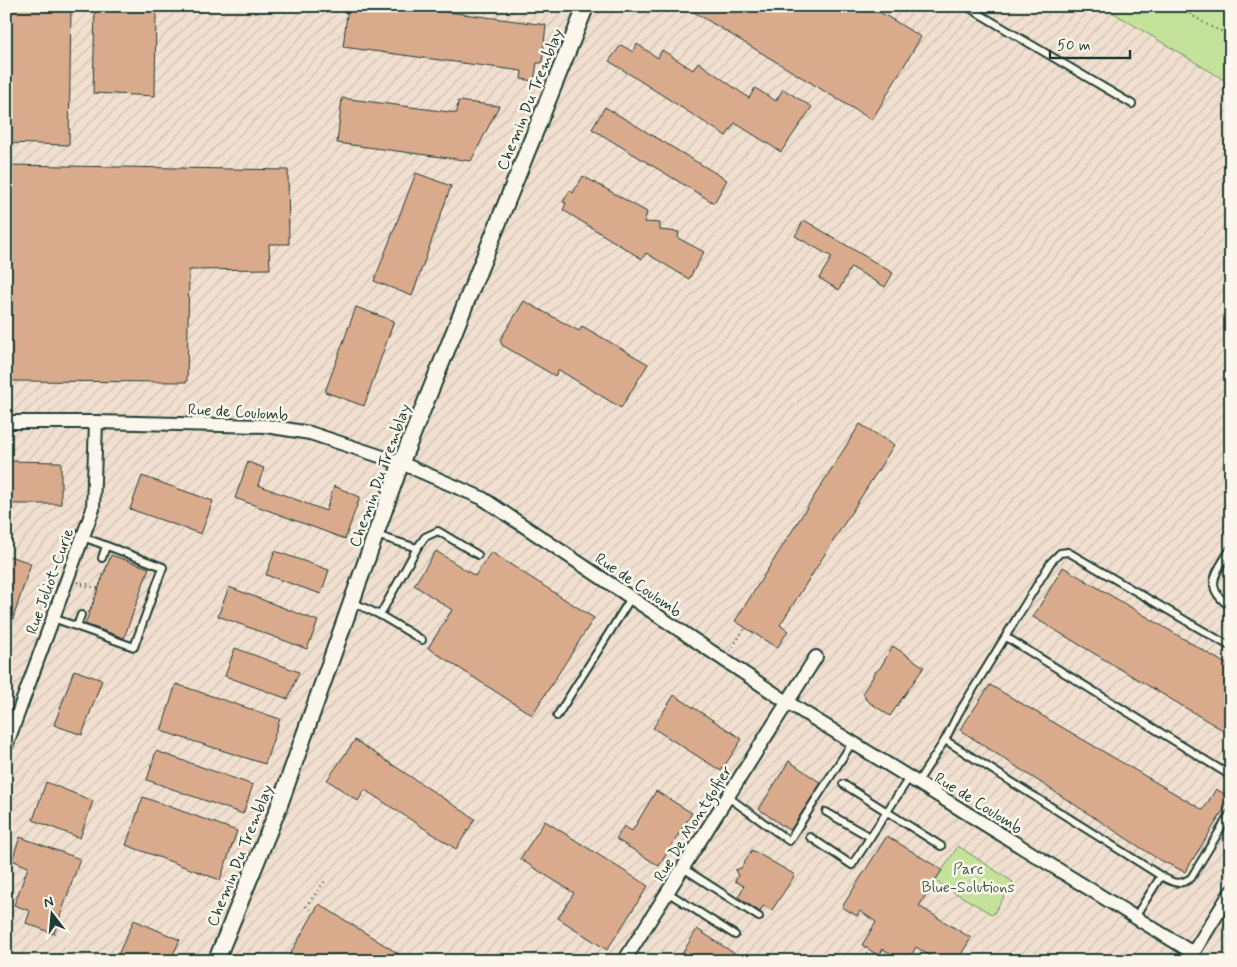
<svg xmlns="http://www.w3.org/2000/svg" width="1237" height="967" viewBox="0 0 1237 967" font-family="Mynerve,sans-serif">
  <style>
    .industrial { fill: url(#industrial-furrows) }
    .green { fill: #c4e29a; stroke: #729067 }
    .building { fill: #daaa8d; stroke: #1f3d34 }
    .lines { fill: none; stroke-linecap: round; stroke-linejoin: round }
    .service-casing { stroke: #1f3d34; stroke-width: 10 }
    .minor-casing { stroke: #1f3d34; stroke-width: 16 }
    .tertiary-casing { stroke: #1f3d34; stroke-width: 19 }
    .path { stroke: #1f3d34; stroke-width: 2; stroke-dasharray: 1 4; stroke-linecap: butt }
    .service { stroke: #fbf7ec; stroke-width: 6 }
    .minor { stroke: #fbf7ec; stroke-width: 12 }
    .tertiary { stroke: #fbf7ec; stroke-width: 15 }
    .labels { text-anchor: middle; stroke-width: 5; stroke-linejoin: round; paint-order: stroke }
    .street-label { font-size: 16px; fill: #1f3d34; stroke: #fbf7ec }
    .park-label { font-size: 16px; fill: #405e48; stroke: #fbf7ec }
  </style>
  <defs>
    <pattern id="industrial-furrows" width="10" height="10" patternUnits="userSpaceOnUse" patternTransform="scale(1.25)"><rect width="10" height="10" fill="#f1e0d0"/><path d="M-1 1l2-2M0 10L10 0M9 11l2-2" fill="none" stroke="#cec1b3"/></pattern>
  </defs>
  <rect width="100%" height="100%" fill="#fbf7ec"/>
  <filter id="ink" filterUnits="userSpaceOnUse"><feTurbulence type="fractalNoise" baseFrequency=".02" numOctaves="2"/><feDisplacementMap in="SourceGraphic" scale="10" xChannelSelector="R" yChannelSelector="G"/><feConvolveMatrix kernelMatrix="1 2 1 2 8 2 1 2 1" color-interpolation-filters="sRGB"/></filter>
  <g filter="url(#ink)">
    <rect class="industrial" x="6" y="6" width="1225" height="955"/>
    <g class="green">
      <polygon points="1102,6 1231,6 1231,84"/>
      <polygon points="958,846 1013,882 993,915 935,881"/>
    </g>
    <g class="building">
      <polygon points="6,6 71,6 69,145 6,143"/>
      <polygon points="95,6 156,6 155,96 93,93"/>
      <polygon points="348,6 403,6 546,25 542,63 537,63 534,81 521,79 522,71 343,47"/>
      <polygon points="684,6 870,6 921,37 872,120"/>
      <polygon points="637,44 658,58 662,50 693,70 698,62 749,98 755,88 776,101 783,89 812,107 781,152 735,123 726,136 609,61 621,45 633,52"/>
      <polygon points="342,98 457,113 458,101 499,106 471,161 337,143"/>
      <polygon points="605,107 727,180 714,203 592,129"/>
      <polygon points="8,165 288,170 289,244 269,244 270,269 189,270 187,382 6,381"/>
      <polygon points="416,173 451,186 412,296 374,281"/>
      <polygon points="583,176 647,212 644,222 660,223 660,230 679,232 678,238 704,252 689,279 646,253 642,259 563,210 566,203 563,202 570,190 573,193"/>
      <polygon points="804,220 893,273 885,287 851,267 839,290 819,278 832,257 795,236"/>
      <polygon points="524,301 579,331 582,326 648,364 621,408 559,370 555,376 502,345 500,340"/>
      <polygon points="356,307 394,321 364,406 325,392"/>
      <polygon points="860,424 894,445 780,625 788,631 777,648 735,621"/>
      <polygon points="6,461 61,462 61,504 6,504"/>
      <polygon points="248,462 264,468 258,485 326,511 334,486 360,497 345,539 235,498"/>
      <polygon points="142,476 213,501 201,534 130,509"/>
      <polygon points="275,551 329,570 321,594 266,575"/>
      <polygon points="436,551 475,576 491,552 594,618 532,715 428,648 452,610 414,585"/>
      <polygon points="6,555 31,563 8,634 6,634"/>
      <polygon points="111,555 149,568 124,638 85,624"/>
      <polygon points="1063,567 1231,667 1231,735 1033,617"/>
      <polygon points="229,587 318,621 307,649 218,616"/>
      <polygon points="893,646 924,667 890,716 866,700 863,692 873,677 873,674 880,668"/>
      <polygon points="235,648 299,672 288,699 225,676"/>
      <polygon points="74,670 102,680 82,735 54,725"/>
      <polygon points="176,684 280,719 265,764 161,731"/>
      <polygon points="990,685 1203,810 1216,789 1231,798 1185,872 1158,859 960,730"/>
      <polygon points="674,695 742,739 721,771 653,728"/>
      <polygon points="355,740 475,819 456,849 365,790 358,801 327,780"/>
      <polygon points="156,751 253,785 243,814 147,780"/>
      <polygon points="789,761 821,783 790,831 759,809"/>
      <polygon points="46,782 93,801 80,838 33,820"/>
      <polygon points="656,791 692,813 659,866 616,839 624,826 632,831"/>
      <polygon points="143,797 237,831 220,880 126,845"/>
      <polygon points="545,821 648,886 607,950 558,918 574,893 520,859"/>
      <polygon points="887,836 942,870 919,906 971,938 957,961 938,961 916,947 908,961 902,961 883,949 879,956 862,945 876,922 860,911 857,916 842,907"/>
      <polygon points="20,837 80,859 54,934 26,923 30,911 14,905 28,867 12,860"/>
      <polygon points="752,850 795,875 772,910 763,906 760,912 738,897 744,886 735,881 738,876 735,870 741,868"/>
      <polygon points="319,904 410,961 286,961"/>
      <polygon points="134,920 180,940 170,961 115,961"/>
      <polygon points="697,929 746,961 692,961 682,954"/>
    </g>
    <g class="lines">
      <defs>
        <g id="service">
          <polyline points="966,6 1132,104"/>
          <polyline points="417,548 425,537 438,531 478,555"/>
          <path d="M 1231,548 C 1217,572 1201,587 1231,607"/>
          <polyline points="102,558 106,546"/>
          <polyline points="352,602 380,615 417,548 376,535"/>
          <polyline points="380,615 422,640"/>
          <polyline points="53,618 134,647 163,567 83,537"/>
          <polyline points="77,626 81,615"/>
          <polyline points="1006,637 1231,776"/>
          <polyline points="557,716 631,598"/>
          <polyline points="945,740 958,714 1051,562 1060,553 1068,552 1231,647"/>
          <polyline points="917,783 945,740 1161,876 1135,917"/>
          <polyline points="843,784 941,846"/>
          <polyline points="728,797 789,841 852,743"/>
          <polyline points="826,812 870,837"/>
          <polyline points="810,837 852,865 909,778"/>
          <polyline points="683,868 759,917"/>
          <path d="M 1161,876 C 1173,883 1179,886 1191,878 L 1231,812"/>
          <polyline points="667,892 735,935"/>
        </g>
        <g id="minor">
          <polyline points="6,422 96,422 266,426 310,433 401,463 482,498 787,702 1193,953"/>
          <polyline points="6,746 93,509 96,422"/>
          <polyline points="624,961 816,657"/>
          <polyline points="1188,961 1231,892"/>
        </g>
        <polyline id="tertiary" points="216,961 278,809 401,463 586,6"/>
      </defs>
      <use href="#service" class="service-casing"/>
      <use href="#minor" class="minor-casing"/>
      <use href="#tertiary" class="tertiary-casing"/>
      <g class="path">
        <polyline points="1177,6 1211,27 1231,35"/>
        <polyline points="78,582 84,586 98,588"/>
        <polyline points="82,583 88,584 89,586"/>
        <polyline points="89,613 107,566"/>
        <polyline points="730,651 745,628"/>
        <polyline points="314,913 306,906 325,881"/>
      </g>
      <use href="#service" class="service"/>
      <use href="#minor" class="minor"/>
      <use href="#tertiary" class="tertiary"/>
    </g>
  </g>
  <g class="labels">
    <g class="street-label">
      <text transform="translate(529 99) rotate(-68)" y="6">Chemin Du Tremblay</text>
      <text transform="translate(238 411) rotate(3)" y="6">Rue de Coulomb</text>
      <text transform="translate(379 475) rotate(-70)" y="6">Chemin Du Tremblay</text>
      <text transform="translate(49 581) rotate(-70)" y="6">Rue Joliot-Curie</text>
      <text transform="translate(639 584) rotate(34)" y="6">Rue de Coulomb</text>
      <text transform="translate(979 802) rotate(32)" y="6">Rue de Coulomb</text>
      <text transform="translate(692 823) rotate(-58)" y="6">Rue De Montgolfier</text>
      <text transform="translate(239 855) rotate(-68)" y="6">Chemin Du Tremblay</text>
    </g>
    <g class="park-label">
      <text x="968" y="874">Parc<tspan x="968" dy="18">Blue-Solutions</tspan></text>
    </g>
  </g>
  <rect width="1237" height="967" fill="none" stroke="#fbf7ec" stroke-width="25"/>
  <rect x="12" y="12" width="1212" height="942" fill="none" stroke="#1f3d34" stroke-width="2" filter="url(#ink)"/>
  <g transform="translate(52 914) rotate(344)" stroke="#fbf7ec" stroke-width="4" paint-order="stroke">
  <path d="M0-4L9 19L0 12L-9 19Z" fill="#1f3d34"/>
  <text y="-8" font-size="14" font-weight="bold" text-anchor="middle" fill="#1f3d34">N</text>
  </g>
  <path d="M1050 50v8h80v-8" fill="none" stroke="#1f3d34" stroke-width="2.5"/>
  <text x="1057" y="50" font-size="15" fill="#1f3d34" stroke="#fbf7ec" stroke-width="4" paint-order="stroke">50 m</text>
</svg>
